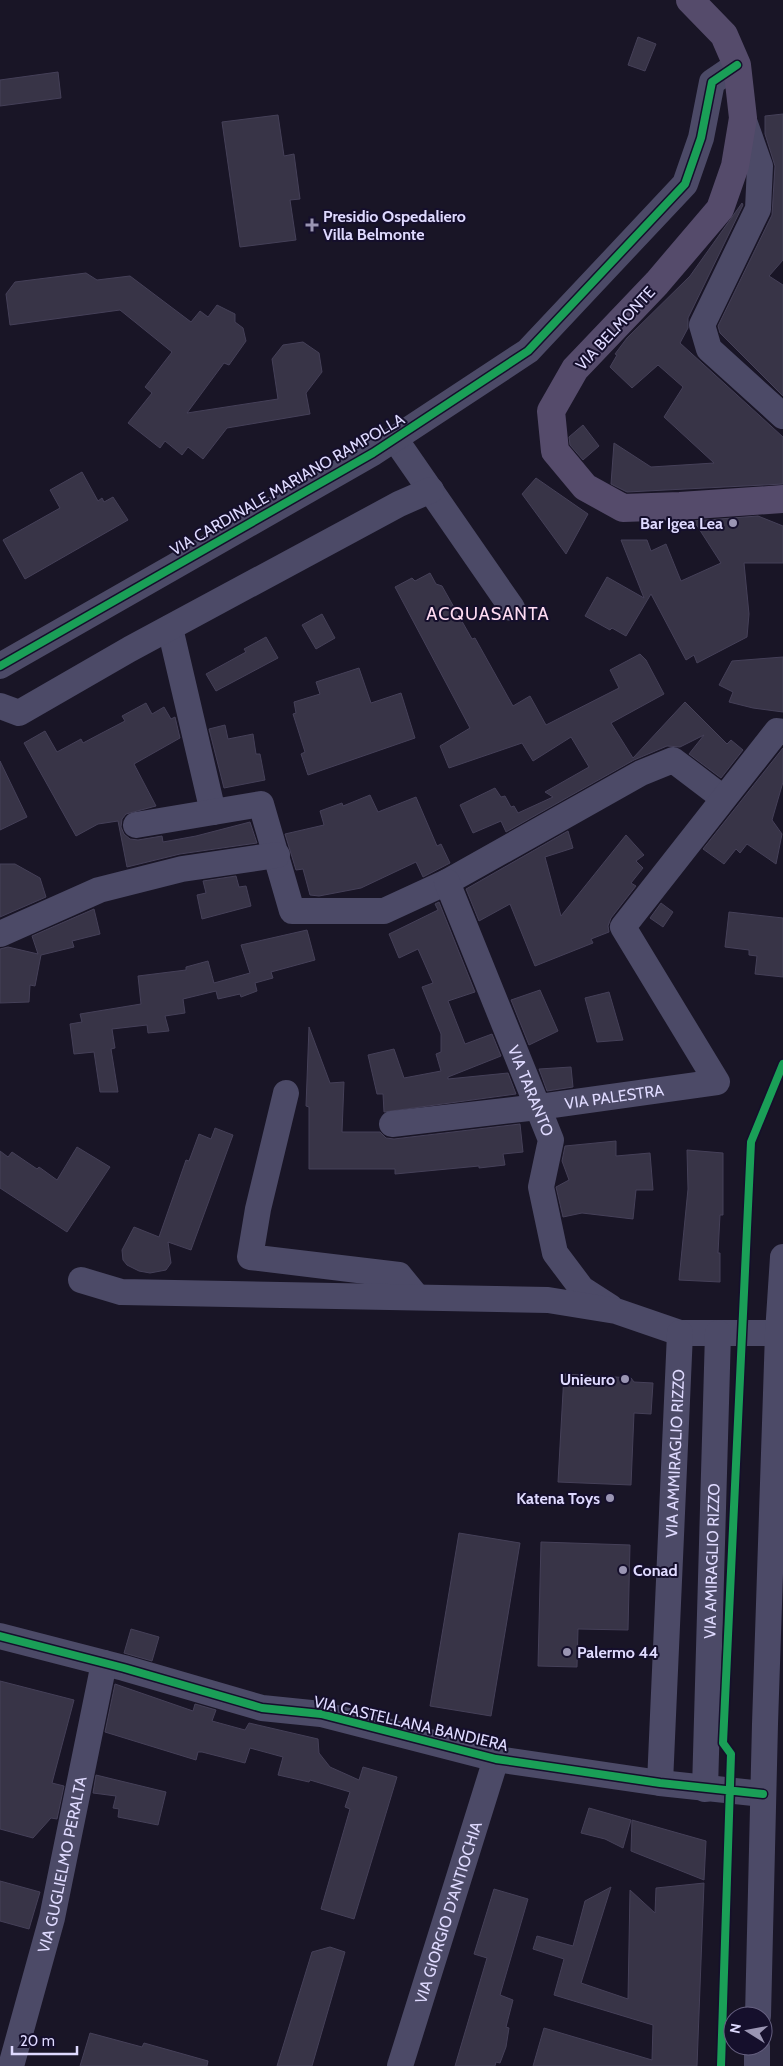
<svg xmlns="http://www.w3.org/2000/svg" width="783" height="2066" font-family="Cabin,sans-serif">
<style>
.building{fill:#383447;stroke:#454058}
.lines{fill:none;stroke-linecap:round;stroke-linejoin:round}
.minor{stroke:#4c4a67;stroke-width:26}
.major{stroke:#554b6b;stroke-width:28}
.cycleway-casing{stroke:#150f2c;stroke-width:11}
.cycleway{stroke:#1a9f57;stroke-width:8}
.poi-dot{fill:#9a95b3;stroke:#150f2c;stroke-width:2}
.labels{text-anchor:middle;stroke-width:4;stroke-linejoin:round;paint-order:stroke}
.poi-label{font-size:16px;font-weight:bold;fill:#dfdaff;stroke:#150f2c;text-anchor:start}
.street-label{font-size:16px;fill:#dfdaff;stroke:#150f2c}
.neighbourhood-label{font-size:18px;letter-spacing:1px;fill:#ffdcf2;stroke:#150f2c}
</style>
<rect width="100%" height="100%" fill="#191526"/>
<path class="building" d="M638 37 656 44 645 71 628 65Z
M58 72 61 98 0 106V80Z
M783 114V260L769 276 783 285V396L720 333 718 326 772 215 775 166 765 134V116Z
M278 115 284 156 294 154 300 199 290 200 296 240 240 247 222 122Z
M742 203 743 205 688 318V328L680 343 783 437V484L627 492 611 484 614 443 651 467 714 463 664 417 683 387 658 365 632 388 610 367 617 355 615 354 627 338 690 276Z
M86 273 97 280 130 276 191 322 200 311 208 317 217 305 235 314V322L243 328 246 341 229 365 224 363 187 413 278 399 272 359 283 345 303 342 319 353 322 372 306 393 310 414 227 428 203 459 188 447 182 455 165 441 160 448 128 423 152 393 145 387 172 352 120 310 10 325 6 294 15 282Z
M583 425 599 446 583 460 570 445 569 437Z
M82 472 98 501 102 498 104 502 113 497 128 520 25 579 3 540 60 508 50 490Z
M536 478 588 514 566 554 522 494Z
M758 516 783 526V563H744L749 614 747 637 697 663 694 655 686 660 651 594 626 636 612 628 610 630 585 616 607 577 644 598 621 540H647L651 551 666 544 681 581 721 563 694 521Z
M430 573 436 584 442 586 472 639 475 638 513 706 530 696 546 725 619 688 610 670 640 654 646 660 664 694 611 723 633 758 685 702 727 744 731 740 743 750 721 778 689 754 704 735 680 747 667 746 634 760 506 832 501 821 473 833 460 805 495 788 501 797 505 796 511 807 514 806 518 813 553 797 545 792 589 767 571 737 533 761 522 743 449 768 440 746 470 728 395 587 412 578 415 581Z
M322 614 335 638 316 649 302 625Z
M266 637 278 658 216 691 206 674 246 652 244 649Z
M783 657V712L753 708 729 702 733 692 719 685 732 661Z
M359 668 371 703 401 693 415 738 308 775 301 754 305 752 293 714 296 713 294 702 320 694 316 682Z
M146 703 152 714 164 707 171 719 175 717 180 738 134 764 156 806 126 814 122 819 121 827 124 834 130 839 138 840 162 836 163 842 196 836 250 822 257 843 180 854 127 867 118 821 98 824 76 836 24 743 45 731 57 752 81 739 83 743 100 734 125 721 122 716Z
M225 725 228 739 253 734 256 754H260L265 780 224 788 209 729Z
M783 748V782L772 820 782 834 776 864 747 844 740 853 736 849 724 864 703 849Z
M0 761 27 817 0 830Z
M370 795 378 812 416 797 437 846 441 844 450 863 423 877 416 862 361 888 319 896 310 895 303 869 296 870 285 834 324 825 320 811 342 803 343 806Z
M568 831 573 848 545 857 561 916 626 835 644 855 636 861 643 868 631 883 636 886 611 918 608 926 609 932 591 939 593 943 535 966 510 904 479 921 466 889Z
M0 864H15L40 878 46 897 0 917Z
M236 876 239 887 246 886 251 906 202 919 197 895 206 893 203 881Z
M439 902 475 992 448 1001 465 1044 492 1034 501 1056 448 1077V1079L508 1073 516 1094 384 1112 383 1094H377L368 1055 394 1049 404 1078 441 1071 436 1054 441 1052V1034L422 987 433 983 418 949 399 958 389 934 438 910 435 904Z
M661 903 673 912 663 927 650 918Z
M94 909 100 934 72 941 74 947 41 955 35 986 30 985 29 1002 0 1003V949L8 947 38 954 32 936Z
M729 912 783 918V977L755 974 757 956 749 955V950L725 947Z
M307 930 315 960 271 972 273 978 255 983 257 991 241 997 240 994 218 999 216 991 183 999 185 1013 165 1016 169 1031 148 1033 147 1025 112 1029 115 1048 111 1049 118 1092H100L94 1052 74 1054 70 1024 82 1022 80 1014 141 1004 138 976 186 970V967L208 961 214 983 250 973 241 945Z
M540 990 558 1031 529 1045 511 1000Z
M609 992 623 1040 597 1042 585 998Z
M309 1027 330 1083 344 1082 342 1132H380L386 1138 394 1139 520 1124 523 1152 503 1154 505 1165 479 1168V1166L395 1174V1169H309V1107L306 1106Z
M571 1067 573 1087 547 1091 539 1069Z
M215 1128 233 1135 191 1250 168 1242 171 1263 166 1270 150 1273 139 1271 127 1265 123 1260 122 1250 134 1227 159 1237 186 1160 189 1161 199 1134 211 1139Z
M616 1141V1156L650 1153 653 1190H636L633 1219 582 1213 563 1217 556 1187 569 1180 562 1161 565 1146Z
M77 1147 110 1167 67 1232 0 1188V1151L8 1157 12 1152 37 1169 39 1167 57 1180Z
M687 1150 723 1153V1215H720L718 1253H720V1282L679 1280 688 1189Z
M564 1374 631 1378 634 1382 653 1383 651 1414 634 1413 631 1485 558 1482Z
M459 1533 520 1543 491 1716 430 1706Z
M541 1542 630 1545 628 1630 578 1629 577 1667 538 1666Z
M131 1629 159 1637 152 1661 124 1653Z
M0 1681 74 1700 52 1783 64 1786 57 1819 51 1818 33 1838 0 1829Z
M115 1684 193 1711 195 1704 216 1710 212 1721 245 1730 249 1723 318 1739 319 1753 330 1767 359 1780 363 1767 397 1777 354 1919 321 1909 350 1809 345 1807 350 1792 310 1780 309 1782 278 1775 283 1757 250 1748 245 1763 202 1752H198L196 1760 105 1732Z
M96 1775 166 1792 158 1825 118 1817 119 1809 113 1808 116 1796 93 1793Z
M589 1808 631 1820 623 1848 605 1839 581 1833Z
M632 1820 706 1841 704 1880 631 1851Z
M0 1881 40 1892 29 1929 0 1921Z
M704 1883 697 2066H533L544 2028 652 2060 653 2025 554 1995 564 1959 533 1949 537 1936 573 1946 585 1901 611 1887 581 1983 628 1999 630 1890 655 1913 656 1888Z
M494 1889 528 1899 500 1995 513 2000 506 2027 509 2028 506 2047 500 2063 496 2062 495 2066H455L487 1958 474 1954Z
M330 1947 345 1952 312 2066H277L312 1952Z
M90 2033 142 2047 144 2043 208 2061 207 2066H80Z"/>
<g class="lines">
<g class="minor">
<path d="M743 118 760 166 758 209 702 325 709 349 783 416"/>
<path d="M395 439 512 608"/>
<path d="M170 628 213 812"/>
<path d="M0 666 373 453 528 351 685 184 701 138 712 82 737 65"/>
<path d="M0 706 19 713 130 649 399 504 431 490"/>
<path d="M136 825 261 804 292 911H384L447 882 641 773 673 760 723 798"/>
<path id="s1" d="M447 882 551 1140 541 1187 555 1253 582 1289 610 1307"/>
<path d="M0 934 99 890 182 869 277 855"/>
<path d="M286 1093 258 1209 250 1257 399 1275 417 1297"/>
<path id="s2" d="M392 1124 538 1107 717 1082 623 927 777 731 783 732"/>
<path d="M81 1280 121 1292 548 1300 616 1311 680 1333H778"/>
<path d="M0 1636 124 1668 262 1708 321 1714 496 1759 660 1783 763 1794"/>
<path id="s3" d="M660 1783 680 1333"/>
<path id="s4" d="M705 1789 718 1333"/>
<path d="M758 2016 765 1724 778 1333 783 1257"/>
<path id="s5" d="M11 2066 52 1918 104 1663"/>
<path id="s6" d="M400 2066 496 1759"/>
<path d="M757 2066V2046"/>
</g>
<path class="major" d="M690 0 724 35 737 65 743 118 735 166 720 209 657 283 575 369 551 411 555 451 585 487 623 508 680 506 783 499"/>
<g class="cycleway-casing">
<path id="cycleway" d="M0 666 373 453 528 351 685 184 701 138 712 82 737 65
M0 1636 124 1668 262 1708 321 1714 496 1759 660 1783 763 1794
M721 2066 731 1754 723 1743 751 1142 783 1064"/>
</g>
<use href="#cycleway" class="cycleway"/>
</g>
<g class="poi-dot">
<path d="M309.5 217.5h5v5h5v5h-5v5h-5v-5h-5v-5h5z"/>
<circle cx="733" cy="523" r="5"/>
<circle cx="625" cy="1379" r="5"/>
<circle cx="610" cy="1498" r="5"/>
<circle cx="623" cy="1570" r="5"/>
<circle cx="567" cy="1652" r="5"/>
</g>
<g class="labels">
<g class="poi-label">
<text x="323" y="222">Presidio Ospedaliero<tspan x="323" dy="18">Villa Belmonte</tspan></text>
<text x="723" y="529" text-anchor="end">Bar Igea Lea</text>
<text x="615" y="1385" text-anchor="end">Unieuro</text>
<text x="600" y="1504" text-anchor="end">Katena Toys</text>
<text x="633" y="1576">Conad</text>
<text x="577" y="1658">Palermo 44</text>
</g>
<g class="street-label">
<text transform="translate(615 328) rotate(-47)" y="6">VIA BELMONTE</text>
<text transform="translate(287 484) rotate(-30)" y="6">VIA CARDINALE MARIANO RAMPOLLA</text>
<text dy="6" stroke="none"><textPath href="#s1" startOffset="225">VIA TARANTO</textPath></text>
<text dy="6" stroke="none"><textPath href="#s2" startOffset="224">VIA PALESTRA</textPath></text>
<text dy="6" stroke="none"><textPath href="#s3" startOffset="330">VIA AMMIRAGLIO RIZZO</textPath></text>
<text dy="6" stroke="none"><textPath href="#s4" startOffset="228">VIA AMIRAGLIO RIZZO</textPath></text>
<text transform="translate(411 1723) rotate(13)" y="6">VIA CASTELLANA BANDIERA</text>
<text dy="6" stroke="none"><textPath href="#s5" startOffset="208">VIA GUGLIELMO PERALTA</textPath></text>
<text dy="6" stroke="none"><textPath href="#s6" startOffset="161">VIA GIORGIO D'ANTIOCHIA</textPath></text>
</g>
<g class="neighbourhood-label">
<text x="488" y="620">ACQUASANTA</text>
</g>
</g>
<g transform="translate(748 2031) rotate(281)"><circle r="24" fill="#150f2c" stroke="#666080"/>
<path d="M0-4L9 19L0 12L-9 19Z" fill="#9a95b3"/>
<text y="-8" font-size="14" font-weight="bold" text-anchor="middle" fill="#dfdaff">N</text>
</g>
<path d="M12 2046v8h65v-8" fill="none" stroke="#dfdaff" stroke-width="2.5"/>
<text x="20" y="2046" font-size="15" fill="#dfdaff" stroke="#150f2c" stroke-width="4" paint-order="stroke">20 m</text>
</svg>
